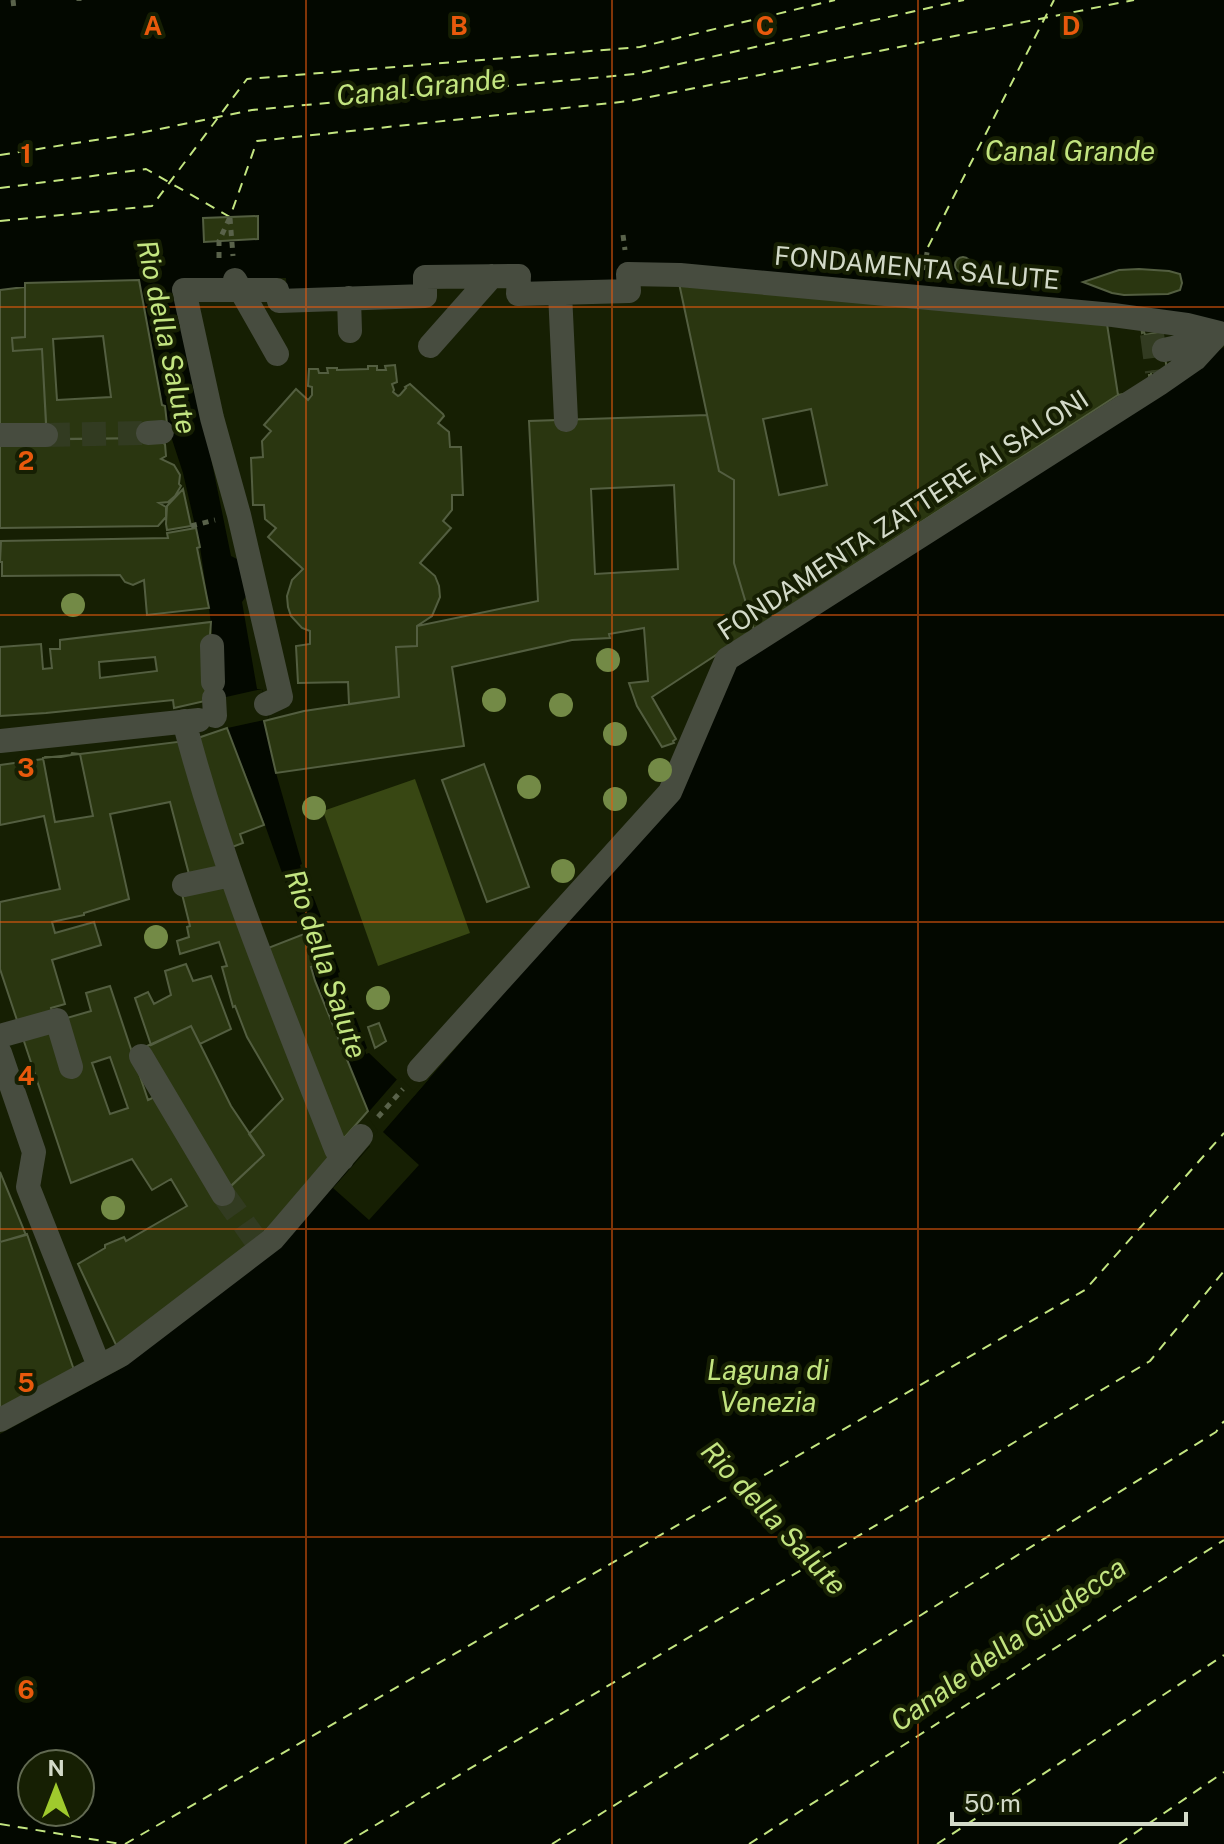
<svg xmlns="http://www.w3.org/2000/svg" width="1224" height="1844" font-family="'Public Sans',sans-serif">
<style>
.green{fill:#384713}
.water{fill:#030800;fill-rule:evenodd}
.pier{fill:#161f03}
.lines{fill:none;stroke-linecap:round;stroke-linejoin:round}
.ferry{stroke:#c3e580;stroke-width:2;stroke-dasharray:10 8;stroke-linecap:butt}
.building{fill:#2a3610;stroke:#535e40;stroke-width:2;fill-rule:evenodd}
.minor-tunnel{stroke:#323b21;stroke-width:24;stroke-dasharray:24 12;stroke-linecap:butt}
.path{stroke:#59624a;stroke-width:5;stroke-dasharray:6 6;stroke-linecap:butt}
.minor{stroke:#474c3f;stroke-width:24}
.tree{fill:#738a46}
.grid{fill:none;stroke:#e8590c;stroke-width:2;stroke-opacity:0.55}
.labels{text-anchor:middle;stroke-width:8;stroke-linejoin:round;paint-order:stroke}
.street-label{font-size:26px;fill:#d3dac9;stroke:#161f03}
.water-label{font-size:28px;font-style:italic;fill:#c3e580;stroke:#161f03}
.grid-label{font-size:26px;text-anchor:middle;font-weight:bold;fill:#e8590c;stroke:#161f03;stroke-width:8;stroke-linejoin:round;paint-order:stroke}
</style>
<rect width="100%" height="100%" fill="#161f03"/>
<path class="green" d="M415 779 470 933 378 966 323 811Z"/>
<path class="water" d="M0 0H1224V324L621 282 417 286 287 292 286 278H234L175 282 231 556 239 560 247 595 242 602 257 689H262L269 719 264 722 276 773 302 864 300 865 301 869H303L311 890 309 891 310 896H313L321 917 318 918 320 923 322 922 330 945 328 946 329 950H332L340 972 338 973 339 978H342L349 1000 347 1001 349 1005H351L367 1048 365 1050 366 1054 369 1053 414 1096 676 795 736 667 1224 347V1844H0V1434L124 1367 280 1246 383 1131 368 1111 316 981 311 967 315 965 256 800 227 728 220 696 209 608 200 547 183 473 167 424 165 407 162 405 139 280 26 283 25 287 0 290ZM32 1764H80V1812H32Z"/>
<path class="pier" d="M262 689 269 719 223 729 217 699Z
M399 1077 414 1091 426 1077 429 1079 383 1132 419 1165 369 1220 333 1188 370 1146 368 1143 378 1131 366 1115Z"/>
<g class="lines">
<path class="ferry" d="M0 155 140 133 252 110 635 74 964 0
M0 188 146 169 230 217 257 141 630 101 1134 0
M0 221 152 206 247 79 640 47 835 0
M928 247 1054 0
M0 1824 121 1844
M125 1844 1085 1290 1224 1133
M344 1844 1150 1361 1224 1271
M552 1844 1216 1432 1224 1421
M749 1844 1224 1540
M937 1844 1224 1655
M1119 1844 1224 1772"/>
</g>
<path class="building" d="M258 216V239L204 242 203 218Z
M955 265a8 8 0 1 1 16 0a8 8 0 1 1-16 0Z
M1139 269 1169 271 1180 274 1182 283 1180 290 1168 294 1124 295 1112 293 1083 282 1119 270Z
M139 280 162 405 165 406 167 424 150 438 47 439 42 349 13 351 12 338 25 337V283ZM103 336 111 397 57 400 53 339Z
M679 283 1140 319 1142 333 1144 332 1145 335 1161 332 1167 370 1151 372V375H1149L1150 389 1118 395 754 630 734 563V480L719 471ZM811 409 827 485 779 495 763 419Z
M25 287V337L12 338 13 351 42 349 46 425H0V290Z
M1140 319 1142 333 1144 332 1145 335 1161 332 1167 370 1151 372V375H1149L1150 389 1118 395 1107 324Z
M395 365 397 382 392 384 394 390 393 392 398 396 400 395 406 388 405 387 410 384 443 414 444 416 438 423 449 432 450 447H461L463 495H452V510L443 521 451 528 420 563 435 576 439 586 440 597 432 616 417 626V646L396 647 399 697 349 704 348 682 298 683 296 646 310 644V631L302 628 291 616 288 607 287 596 292 580 303 569 268 537 276 528 265 519 264 505H253L251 458 263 457 262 441 271 431 264 425 296 389 308 400 312 395V387L308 386 309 369H318L319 373H328L327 368H337V370L368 369V366H377V370H386L385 366Z
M707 415 719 471 734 480V563L754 630 652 697 676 739 673 741 674 743 662 747 637 706 629 683 648 681 644 628 609 634 610 638 572 640 452 667 464 746 276 773 264 721 304 711 399 697 396 647 417 646V626L538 601 529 421ZM674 485 678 569 595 574 591 489Z
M154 438 165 444 166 456 161 459 174 465 180 475 179 484 181 486 175 496 168 502 159 503 166 507V517L158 526 0 528V440Z
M183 489 191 526 167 530 166 524 167 506Z
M196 528 200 547 197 548 209 608 147 615 144 580 133 585 125 582 120 575 2 576V562H0L1 541 168 538 167 533Z
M211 622 205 701 174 708 173 700 46 713 0 716V647L41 644 43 669 52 668 50 649H60V640ZM155 657 157 671 100 678 99 662Z
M227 728 264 825 240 834 243 843 227 849 192 740Z
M185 741 221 871 190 878 170 802 110 814 129 899 84 913V915L52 922 55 933 94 922 101 945 52 960 65 1004 51 1008 69 1071 60 1020 91 1011 86 993 110 986 148 1100 161 1094 220 1196 264 1155 249 1134 283 1099 247 1037 235 1006 233 1007 222 967 227 966 219 942 180 954 177 941 189 937 187 927 190 926 182 894 229 883 336 1153 280 1218 242 1251 117 1347 78 1264 105 1248V1245L124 1237 126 1241 187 1206 171 1179 152 1190 132 1159 71 1183 0 969V902L60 889 44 816 0 825V765L43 759 45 757H61L71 755 72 753 80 754ZM110 1057 128 1108 110 1114 92 1063Z
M80 754 93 816 55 822 43 758Z
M484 764 529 887 487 902 442 780Z
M304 934 315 966 311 967 315 981 368 1111 338 1145 268 948Z
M186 964 193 981 211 976 231 1029 200 1044 191 1026 151 1045 135 998 148 992 154 1004 171 995 165 971Z
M379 1023 386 1041 375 1048 368 1027Z
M191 1026 231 1106 264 1155 226 1191 147 1046Z
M0 1172 26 1235 0 1242Z
M27 1234 74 1370 0 1410V1242Z"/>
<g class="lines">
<path class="minor-tunnel" d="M1152 334 1157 372
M46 435 148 433
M223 1194 255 1239"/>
<path class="path" d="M13 0 14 9
M79 0V1
M230 218 233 256
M623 235 625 250
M219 258V241L230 217
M924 270 928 247
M191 526 215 520
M378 1117 403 1089"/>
<path class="minor" d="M235 280 277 354
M560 293 566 420
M349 298 350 331
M430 346 492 276
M1164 350 1191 344
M148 433 162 432
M0 435H46
M212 646 213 682
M214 698 215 716
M266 704 281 697 239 515 212 418 184 290H277L279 301 425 296V277L519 276 518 294 629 291 628 274 680 275 1113 315 1187 325 1219 333 1195 359 1159 384 727 659 670 792 419 1070
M184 721C222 868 281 1008 336 1149L342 1159
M0 741 199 720
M184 885 231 875
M0 1036 57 1020 71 1067
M0 1053 34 1152 28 1187 99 1366
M141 1056 223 1194
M0 1420 121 1355 273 1239 361 1136"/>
</g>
<g class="tree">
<circle cx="73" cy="605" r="12"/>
<circle cx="608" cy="660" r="12"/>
<circle cx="494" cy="700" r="12"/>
<circle cx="561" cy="705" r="12"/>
<circle cx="615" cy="734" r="12"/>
<circle cx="660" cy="770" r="12"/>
<circle cx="529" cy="787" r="12"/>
<circle cx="615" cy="799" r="12"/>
<circle cx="314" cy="808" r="12"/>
<circle cx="563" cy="871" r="12"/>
<circle cx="156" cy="937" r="12"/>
<circle cx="378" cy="998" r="12"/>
<circle cx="113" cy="1208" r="12"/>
</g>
<path class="grid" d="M306 0V1844M612 0V1844M918 0V1844M0 307H1224M0 615H1224M0 922H1224M0 1229H1224M0 1537H1224"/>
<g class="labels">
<g class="street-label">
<text transform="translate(917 268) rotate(5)" y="9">FONDAMENTA SALUTE</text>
<text transform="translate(903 515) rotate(-33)" y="9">FONDAMENTA ZATTERE AI SALONI</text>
</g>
<g class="water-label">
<text transform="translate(421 87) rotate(-6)" y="10">Canal Grande</text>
<text x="1070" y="161">Canal Grande</text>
<text transform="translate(167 337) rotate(78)" y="10">Rio della Salute</text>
<text transform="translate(326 964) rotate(71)" y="10">Rio della Salute</text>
<text x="768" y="1380">Laguna di<tspan x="768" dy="32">Venezia</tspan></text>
<text transform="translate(774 1518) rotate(47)" y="10">Rio della Salute</text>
<text transform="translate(1008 1644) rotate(-35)" y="10">Canale della Giudecca</text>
</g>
</g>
<g class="grid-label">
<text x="153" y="35">A</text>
<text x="459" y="35">B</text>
<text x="765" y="35">C</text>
<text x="1071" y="35">D</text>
<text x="26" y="163">1</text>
<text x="26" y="470">2</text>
<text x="26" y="777">3</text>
<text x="26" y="1085">4</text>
<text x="26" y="1392">5</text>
<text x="26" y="1699">6</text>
</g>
<g transform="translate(56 1788)"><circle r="38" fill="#161f03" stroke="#626a52" stroke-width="2"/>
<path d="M0-6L14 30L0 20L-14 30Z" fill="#9fca2d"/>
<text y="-12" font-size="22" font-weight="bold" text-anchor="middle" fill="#d3dac9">N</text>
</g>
<path d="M952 1812v12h234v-12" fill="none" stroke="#d3dac9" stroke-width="4"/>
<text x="964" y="1812" font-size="24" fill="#d3dac9" stroke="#161f03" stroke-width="6" paint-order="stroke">50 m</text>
</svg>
